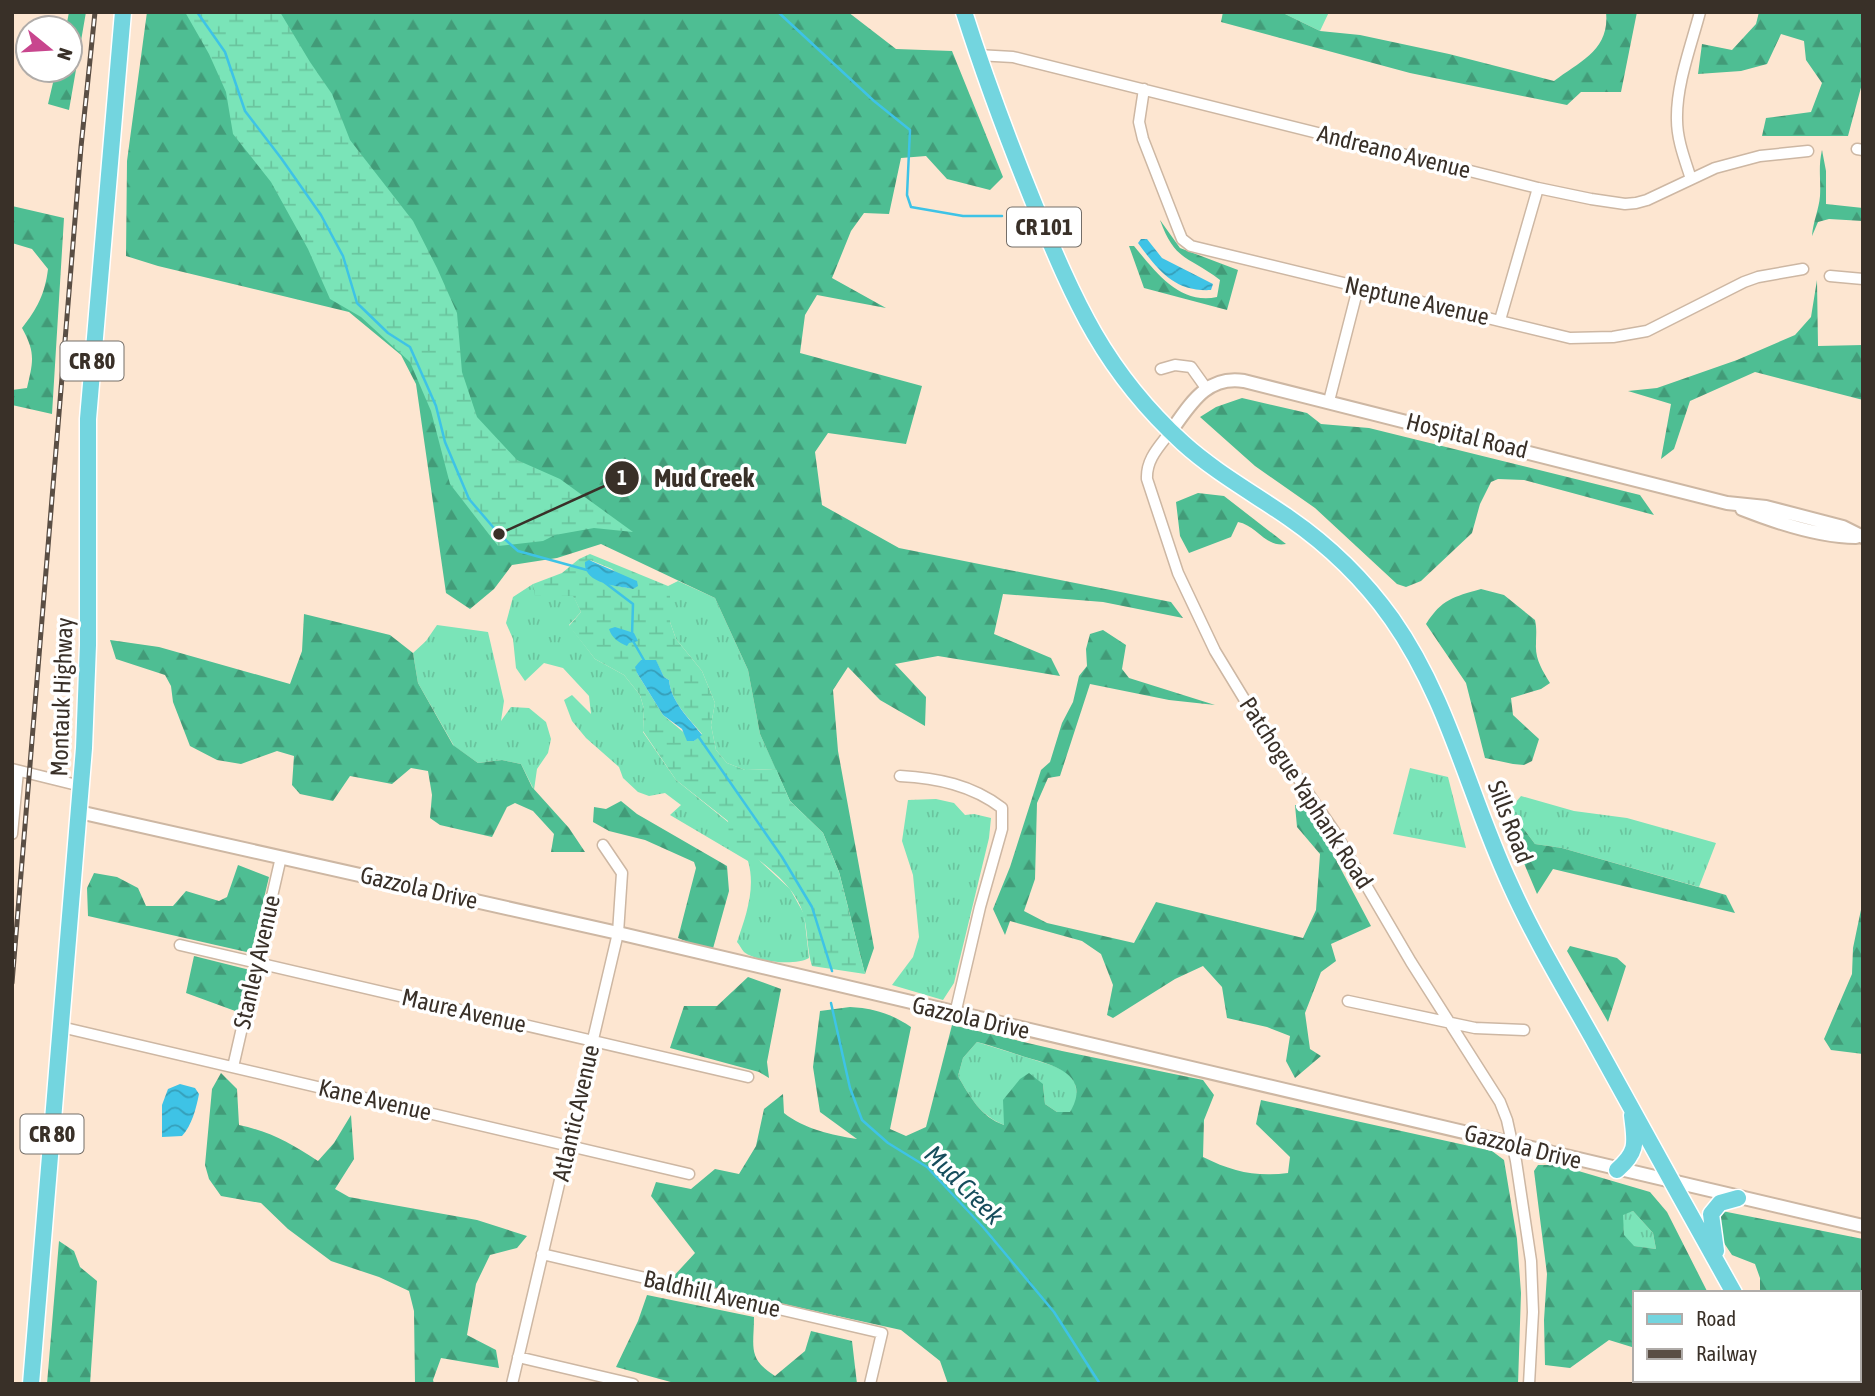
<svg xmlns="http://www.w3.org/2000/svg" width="1875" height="1396" font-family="'Asap Condensed',sans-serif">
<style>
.grass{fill:url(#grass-tufts)}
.forest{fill:url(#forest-firs);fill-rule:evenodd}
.wetland{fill:url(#wetland-marsh);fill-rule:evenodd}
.water{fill:url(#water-waves)}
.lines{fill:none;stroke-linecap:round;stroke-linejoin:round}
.stream{stroke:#3ec3e6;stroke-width:2.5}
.minor-casing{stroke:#cdb7a3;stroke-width:13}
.tertiary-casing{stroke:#cdb7a3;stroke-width:16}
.primary-casing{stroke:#fff;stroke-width:19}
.minor{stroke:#fff;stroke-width:10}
.tertiary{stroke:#fff;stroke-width:12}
.primary{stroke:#73d5df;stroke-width:16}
.rail-casing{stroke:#5a4e44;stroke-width:5}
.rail{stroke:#fff;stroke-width:2.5;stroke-dasharray:8;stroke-linecap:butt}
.labels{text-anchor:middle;stroke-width:7;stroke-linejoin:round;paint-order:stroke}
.shield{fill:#fff;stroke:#746e68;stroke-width:2}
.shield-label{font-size:23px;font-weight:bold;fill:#393028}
.street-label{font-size:24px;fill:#393028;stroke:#fff}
.water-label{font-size:26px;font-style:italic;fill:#164d5c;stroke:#fff}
.leader{fill:none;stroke:#393028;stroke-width:2.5}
.callout-dot{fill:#393028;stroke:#fff;stroke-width:2.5}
.mark-label{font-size:21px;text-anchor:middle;font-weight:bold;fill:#fff}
.callout-label{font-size:26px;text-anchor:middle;font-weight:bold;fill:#393028;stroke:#fff;stroke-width:7;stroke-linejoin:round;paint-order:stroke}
</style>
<defs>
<pattern id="grass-tufts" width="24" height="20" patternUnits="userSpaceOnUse" patternTransform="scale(1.75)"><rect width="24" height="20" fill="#7ae4b8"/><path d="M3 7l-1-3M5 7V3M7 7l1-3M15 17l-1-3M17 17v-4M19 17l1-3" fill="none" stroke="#6ac49e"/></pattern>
<pattern id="forest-firs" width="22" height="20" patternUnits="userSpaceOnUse" patternTransform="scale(1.75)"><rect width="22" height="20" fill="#4ebe93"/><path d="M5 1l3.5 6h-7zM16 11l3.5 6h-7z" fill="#429b78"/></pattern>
<pattern id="wetland-marsh" width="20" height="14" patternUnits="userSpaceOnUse" patternTransform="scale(1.75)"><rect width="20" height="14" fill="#7ae4b8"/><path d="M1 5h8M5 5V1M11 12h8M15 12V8" fill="none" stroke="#6ac49e"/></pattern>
<pattern id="water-waves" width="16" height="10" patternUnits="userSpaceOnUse" patternTransform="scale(1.75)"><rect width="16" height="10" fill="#3ec3e6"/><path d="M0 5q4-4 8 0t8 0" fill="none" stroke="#359fba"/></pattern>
</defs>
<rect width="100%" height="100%" fill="#fde6d1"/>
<path class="grass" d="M1281 12H1329L1320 31Z
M678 581 715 598 748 670 760 734 776 769 745 770 727 763 716 750 711 725 715 703 702 671 676 639 670 622 668 586Z
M533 584 536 596 573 595 581 612 569 625 595 659 624 675 640 695 644 709 643 732 676 780 728 822 761 862 790 889 804 914 809 958C795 966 757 962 744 952 741 949 740 945 737 942 746 916 756 888 748 861L670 815 681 805 665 793 649 796 638 792 623 778 619 767 586 738 572 721 564 700 572 695 591 714 589 696 563 668 544 663 525 681 516 668 513 639 506 623 513 597Z
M437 625 488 632 504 701 501 721 511 707 529 708 546 722 551 739 548 753 537 769 534 790 521 764 502 760 478 763 454 746 418 683 413 653 426 641Z
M1410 768 1448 777 1466 848 1393 834Z
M1521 796 1574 811 1627 818 1716 843 1699 887 1562 848 1535 844 1520 824 1509 828 1510 809Z
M936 799 954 803 965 815 974 814 991 818 989 838 954 983 943 1000 892 985 913 957 919 937 913 875 902 841 908 800Z
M977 1042 1054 1066 1068 1073 1075 1083 1078 1099 1070 1113 1057 1112 1045 1104 1043 1084 1004 1125C980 1115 971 1099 958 1076L963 1058Z
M1633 1211 1653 1233 1656 1249 1633 1246 1624 1236 1622 1214Z"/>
<path class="forest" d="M69 12H86L69 110 48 104 56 70H70V28H66Z
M147 12H848L896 49 952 51 1003 177 990 190 947 179 926 156 901 158 889 214 864 213 851 231 832 278 886 308 817 295 805 315 800 353 922 386 906 444 828 433 815 452 822 505 899 548 1171 602 1183 618 1103 602 1003 594 994 634 1051 658 1060 676 938 656 895 664 926 697 925 726 880 700 848 667 833 690 838 751 874 948 865 974 839 872 823 833 790 801 760 734 748 670 715 598 601 544 557 558 512 565 494 589 470 609 446 593 416 384 401 355 349 312 158 266 126 256 127 161Z
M1223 12H1281L1320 31 1360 35 1449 54 1554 81C1580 61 1610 50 1606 12H1637L1621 92H1581L1567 105 1410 73 1221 22Z
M1759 12H1863V80L1848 136H1762L1766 118 1811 112 1822 83 1806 60 1804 41 1781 34 1767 64 1741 71 1698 74 1702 44 1732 50 1756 24Z
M1822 150 1826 171V204L1863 208V221L1829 219 1818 222 1812 236C1813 222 1819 209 1820 196 1821 179 1818 168 1822 150Z
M12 206 64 218 52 414 12 405V390L27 388C33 362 36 353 22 328 37 309 45 294 48 269L32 249 12 243Z
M1160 220 1180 248 1238 270 1227 310 1144 288 1129 246H1134C1155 271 1179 305 1217 297L1220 280C1189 256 1175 262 1160 220Z
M1817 280 1818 346 1863 345V400L1755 372 1690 401 1674 449 1661 459 1671 404 1628 391 1657 388 1737 360 1795 335 1811 317Z
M1242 398 1307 413 1321 424 1369 428 1640 495 1654 515 1524 480 1498 479 1491 482 1480 504 1472 533 1421 581 1406 587 1397 584 1315 508 1255 466 1200 417 1216 407Z
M1198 493 1224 496 1286 544C1266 548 1256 525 1238 522L1231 537 1189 553 1180 536 1176 502Z
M1481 589 1504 595 1535 620C1537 629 1536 635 1536 644 1535 659 1542 670 1550 683L1541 689 1511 698 1513 715 1539 739 1532 761 1524 765 1513 764 1485 758 1466 683 1426 624C1442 599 1453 597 1481 589Z
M304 614 390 635 413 653 418 683 453 745 478 763 502 760 521 764 532 787 569 828 585 852H551L554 834 533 811 515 803 507 807 492 837 440 825 430 818 432 795 428 771 411 768 392 784 350 776 333 801 300 794 292 785 294 756 277 751 241 764 217 760 190 746 173 702 171 686 165 675 116 659 110 640 159 647 290 684 302 651Z
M1103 630 1126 645 1122 669 1129 678 1215 705 1169 700 1090 684 1060 776 1048 778 1037 803 1035 879 1024 911 1047 923 1134 943 1156 902 1303 938 1316 910 1320 854 1297 827 1295 805 1308 807 1371 926 1331 944 1336 961 1321 972 1305 1013 1310 1049 1321 1056 1295 1078 1286 1061 1290 1036 1267 1027 1227 1018 1222 987 1203 966 1175 979 1113 1018 1107 1015 1113 985 1101 954 1082 941 1010 921 1005 935 993 909 1010 867 1041 770 1050 762 1062 723 1073 702 1079 676 1087 666 1086 649 1090 634Z
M621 801 637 814 727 866 729 891 712 952 678 938 696 868 694 862 645 840 609 831 593 822 594 807 606 809Z
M1520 824 1535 844 1562 848 1726 895 1735 913 1553 869 1537 894 1509 828Z
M238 865 269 877 251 953 88 916 87 888 94 873 117 877 138 888 146 906H173L186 891 219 901 227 897Z
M1863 900V1054L1831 1050 1824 1039 1852 974 1853 948Z
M1570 946 1617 958 1626 966 1608 1022 1567 951Z
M194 956 250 970 238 1012 186 993Z
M748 977 781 989 767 1062 769 1078 759 1072 670 1048 684 1006H717Z
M850 1007C873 1008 892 1014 911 1027L890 1129 906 1136 926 1127 952 1025 1062 1051 1203 1080 1214 1095 1204 1120 1203 1157C1233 1172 1256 1177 1288 1173L1290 1157 1256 1124 1261 1100 1492 1151 1504 1160 1517 1239 1521 1293 1518 1384H948L940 1361 901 1330 671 1279 695 1253 651 1196 656 1182 691 1189 715 1169 739 1174 756 1146 764 1109 783 1094 784 1113C804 1129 832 1135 857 1139L820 1112 813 1067 820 1011ZM977 1042C993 1046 1009 1052 1025 1057 1054 1065 1092 1075 1070 1112H1057L1045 1104 1043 1084 1029 1073 1020 1079 1003 1100 1004 1125C981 1117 970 1097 958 1076L963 1058Z
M221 1073 237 1089 239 1125C271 1132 290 1143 318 1161L334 1143 351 1115 354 1159 335 1189 349 1197 477 1220 527 1236 517 1248 490 1255 476 1284 467 1335 496 1350 499 1368 441 1358 433 1380 434 1384H415L414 1311 409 1291 379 1277 331 1261 288 1229 261 1203 221 1196 209 1179 205 1165 212 1089Z
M1538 1165H1558L1650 1192 1667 1212 1708 1293H1635V1348L1609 1340 1570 1368 1545 1365 1544 1320 1547 1274 1534 1171ZM1633 1211 1653 1233 1656 1249 1634 1246 1624 1235 1623 1215Z
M1722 1211 1863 1239 1862 1384H1814L1812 1380H1859V1293H1760V1278L1755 1264 1732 1255 1716 1231Z
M59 1241 74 1251 80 1267 97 1281 90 1384H47Z
M647 1295 754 1317C754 1347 747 1358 775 1376L805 1351 811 1331 852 1341 857 1384H678L616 1367 638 1321Z
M1688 1380H1753L1755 1384H1688Z"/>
<path class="wetland" d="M185 12H280L310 62 332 94 350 140 413 221 437 268 457 313 462 372 477 417 517 460 560 479 633 532 594 528 555 535 543 541 498 546 450 484 431 411 410 362 361 317 330 299 308 249 271 182 233 134 226 92 209 54Z
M590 554 668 586 670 593V622L676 639 702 671 715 703 711 725 716 750 727 763 745 770 776 769 790 801 823 833 839 872 865 974 812 966C807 950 808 933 804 917 796 882 755 858 729 838L728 821 676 780 643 731 644 709 640 695 624 675 595 659 569 626 581 612 573 596H535L533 584 562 573 579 559ZM590 560 612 569 633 589 612 585ZM641 660 656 661 664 677 669 680C671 702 689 718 702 734L694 741 663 715 637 673Z"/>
<path class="water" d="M1141 239H1147L1162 258 1213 284 1211 290C1174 292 1158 270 1138 243Z
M589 560 637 581 638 586 633 589C617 586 583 584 585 562Z
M615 627 634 633 638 641 629 643 627 646C618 642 612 638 609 629Z
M641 660H656L664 677 669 680C671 702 689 718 702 735L694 741H687L682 729 663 715 637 673 635 667Z
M180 1084 195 1088 199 1094C196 1109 192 1125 182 1136L162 1137V1105L168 1089Z"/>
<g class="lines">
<path class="stream" d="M197 12 225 52 245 111 281 158 321 215 343 256 357 303 388 333 410 347 436 406 445 442 469 499 499 534 518 551 587 570
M778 12 874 101 910 130 907 195 911 207 963 216H1002
M604 582 633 604 632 635
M633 641 645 662
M698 736 782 857 812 907 832 971
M831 1003 850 1088 862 1120 888 1143 927 1167 983 1227 1054 1312 1100 1384"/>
<g class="minor-casing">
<path id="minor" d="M977 55 1013 57 1538 188 1591 199 1625 204 1636 203 1647 200 1715 168 1760 156 1808 151
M1144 89 1139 122 1143 139 1178 229 1182 239 1191 246 1570 338 1613 337 1647 331 1744 282 1758 277 1803 269
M1857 149 1863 150
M1691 179C1685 160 1677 140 1677 120 1676 85 1691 46 1700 12
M1830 276 1863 279
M1500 320 1538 188
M1161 369 1175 365 1191 367 1206 388
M1329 401 1358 288
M1171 431C1159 447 1146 459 1147 479L1178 573 1215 651 1246 702 1336 834 1411 962 1500 1102 1507 1120 1516 1161 1531 1261 1533 1312 1529 1384
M12 769 81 786
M900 776C937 778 972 785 1002 808V829L980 907 955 1014
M12 834 18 771
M180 945 748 1077
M1348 1001 1475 1028 1524 1030
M61 1027 689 1174
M233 1067 281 857
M542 1254 882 1333 870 1384
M518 1357 633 1384
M512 1384 618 933 622 873 603 845"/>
</g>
<g class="tertiary-casing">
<path id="tertiary" d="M1171 431C1190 405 1206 375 1244 381L1727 503 1766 507 1843 527 1863 537
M1742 509C1775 522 1821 537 1856 537
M79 812 618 933 1863 1226"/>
</g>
<g class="primary-casing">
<path id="primary" d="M964 12C985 78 1009 142 1035 206 1075 302 1104 371 1183 443 1215 472 1253 493 1289 518 1328 545 1365 581 1392 619 1449 700 1469 796 1510 884 1535 940 1567 992 1597 1046 1642 1128 1688 1211 1734 1293
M1617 1170C1639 1151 1635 1142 1632 1115
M1716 1251 1711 1214 1720 1203 1738 1198
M1789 1380 1791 1384
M31 1384 84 748 88 645V419L123 12"/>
</g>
<use href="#minor" class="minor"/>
<use href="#tertiary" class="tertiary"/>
<use href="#primary" class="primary"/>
<g class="rail-casing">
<path id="rail" d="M12 983 81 147 95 12"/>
</g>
<use href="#rail" class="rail"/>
</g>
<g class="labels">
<g class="shield">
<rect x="1007" y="207.5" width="74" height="39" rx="5"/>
<rect x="60.5" y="341.5" width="63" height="39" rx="5"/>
<rect x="20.5" y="1114.5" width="63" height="39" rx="5"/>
</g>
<g class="shield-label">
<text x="1044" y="235">CR 101</text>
<text x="92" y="369">CR 80</text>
<text x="52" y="1142">CR 80</text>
</g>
<g class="street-label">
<text transform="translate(1394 152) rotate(14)" y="8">Andreano Avenue</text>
<text transform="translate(1417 301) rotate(13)" y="8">Neptune Avenue</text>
<text transform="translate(1467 436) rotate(14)" y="8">Hospital Road</text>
<text transform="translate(62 697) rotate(-88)" y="8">Montauk Highway</text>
<text transform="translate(1306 793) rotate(57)" y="8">Patchogue Yaphank Road</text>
<text transform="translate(1510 822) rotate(69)" y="8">Sills Road</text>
<text transform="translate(419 888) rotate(13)" y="8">Gazzola Drive</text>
<text transform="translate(257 962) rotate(-77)" y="8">Stanley Avenue</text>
<text transform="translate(464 1011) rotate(13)" y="8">Maure Avenue</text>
<text transform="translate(971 1018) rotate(13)" y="8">Gazzola Drive</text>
<text transform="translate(375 1100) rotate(13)" y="8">Kane Avenue</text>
<text transform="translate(576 1113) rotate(-77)" y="8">Atlantic Avenue</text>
<text transform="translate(1523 1147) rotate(14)" y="8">Gazzola Drive</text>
<text transform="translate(712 1294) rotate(13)" y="8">Baldhill Avenue</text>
</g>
<g class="water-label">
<text transform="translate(964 1185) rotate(45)" y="9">Mud Creek</text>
</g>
</g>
<path class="leader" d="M499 534L622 478"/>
<g class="callout-dot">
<circle cx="499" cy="534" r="7"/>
<circle cx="622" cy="478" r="18"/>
</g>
<g class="mark-label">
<text x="622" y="485">1</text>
</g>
<g class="callout-label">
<text x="704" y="487">Mud Creek</text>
</g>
<rect width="1875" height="1396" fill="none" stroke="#393028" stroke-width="28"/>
<rect x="1633" y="1291" width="228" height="91" fill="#ffffff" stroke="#b0aca9" stroke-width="2"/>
<rect x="1647" y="1314" width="35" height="10" fill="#73d5df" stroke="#b0aca9" stroke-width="2"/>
<text x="1696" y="1326" font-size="21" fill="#393028">Road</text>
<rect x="1647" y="1349" width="35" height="10" fill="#5a4e44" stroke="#b0aca9" stroke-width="2"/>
<text x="1696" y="1361" font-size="21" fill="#393028">Railway</text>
<g transform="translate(49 49) rotate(108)"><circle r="33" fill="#ffffff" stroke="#b0aca9" stroke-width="2"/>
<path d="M0-5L12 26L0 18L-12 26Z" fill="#c8468e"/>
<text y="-10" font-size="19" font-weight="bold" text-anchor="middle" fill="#393028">N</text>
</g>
</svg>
